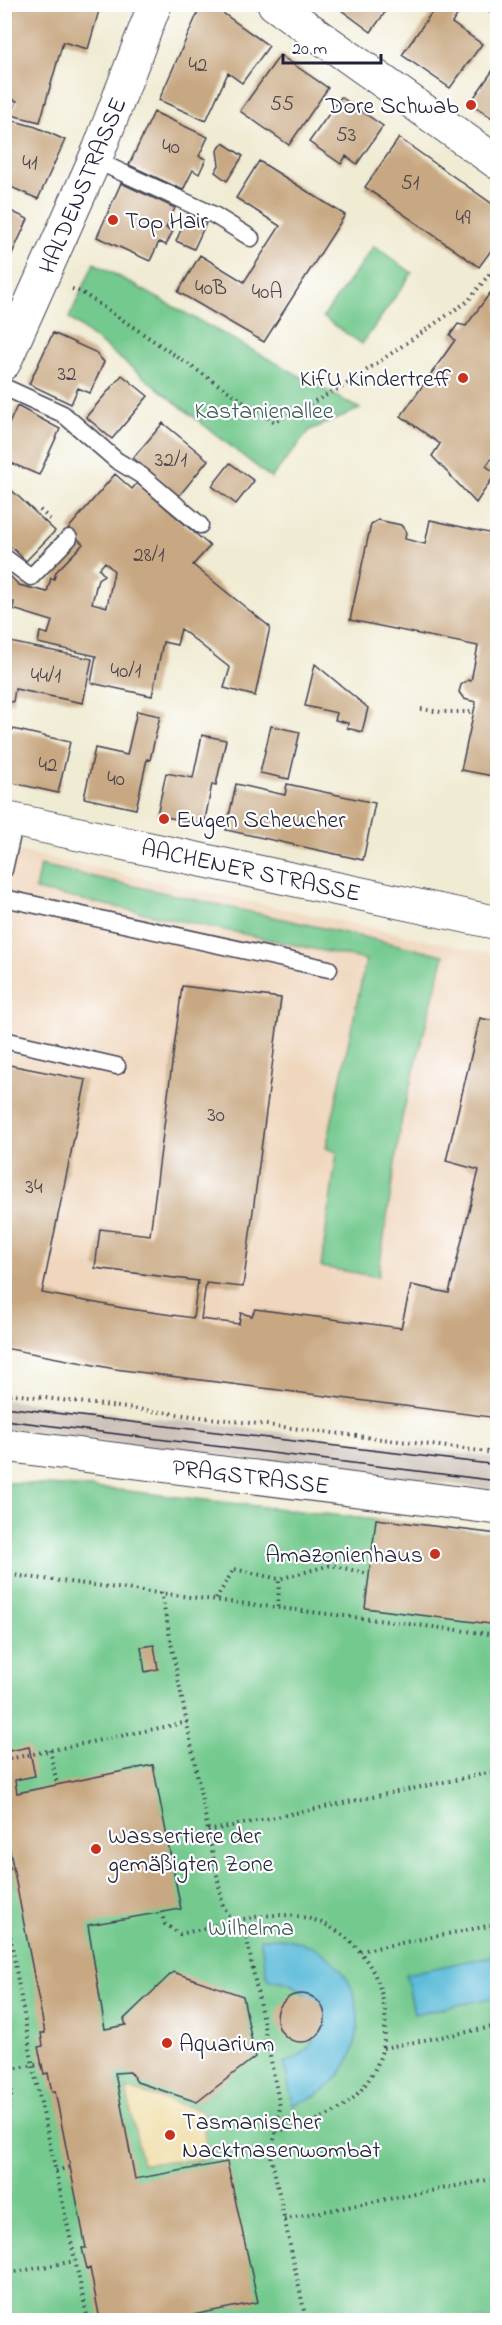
<svg xmlns="http://www.w3.org/2000/svg" width="502" height="2325" font-family="'Indie Flower',sans-serif">
<style>
.built{fill:#efd6bc}
.industrial{fill:#cdc2b9}
.green{fill:#73c98e;stroke:#4a7664;stroke-width:1.5}
.sand{fill:#eeda9e;stroke:#887e6c;stroke-width:1.5}
.water{fill:#5bbbd9;stroke:#3e6e8a;stroke-width:1.5}
.building{fill:#c8a882;fill-rule:evenodd}
.lines{fill:none;stroke-linecap:round;stroke-linejoin:round}
.service-casing{stroke:#414052;stroke-width:19}
.minor-casing{stroke:#414052;stroke-width:35}
.tertiary-casing{stroke:#414052;stroke-width:35}
.secondary-casing{stroke:#414052;stroke-width:35}
.path{stroke:#414052;stroke-width:4;stroke-dasharray:1.5 4.5;stroke-linecap:butt}
.service{stroke:#fff;stroke-width:16}
.minor{stroke:#fff;stroke-width:33}
.tertiary{stroke:#fff;stroke-width:33}
.secondary{stroke:#fff;stroke-width:33}
.tram{stroke:#22223b;stroke-width:1.5}
.poi-dot{fill:#c8321e;stroke:#fff;stroke-width:2}
.labels{text-anchor:middle;stroke-width:4.5;stroke-linejoin:round;paint-order:stroke}
.number-label{font-size:21px;fill:#4c444d}
.poi-label{font-size:24px;fill:#22223b;stroke:#fff;text-anchor:start}
.street-label{font-size:24px;fill:#22223b;stroke:#fff}
.park-label{font-size:24px;fill:#3e5c58;stroke:#fff}
</style>
<rect width="100%" height="100%" fill="#fff"/>
<filter id="ink" filterUnits="userSpaceOnUse"><feTurbulence type="fractalNoise" baseFrequency=".0167" numOctaves="2"/><feDisplacementMap in="SourceGraphic" scale="12" xChannelSelector="R" yChannelSelector="G"/><feConvolveMatrix kernelMatrix="1 2 1 2 8 2 1 2 1" color-interpolation-filters="sRGB"/></filter>
<filter id="wash" filterUnits="userSpaceOnUse"><feTurbulence type="fractalNoise" baseFrequency=".008" numOctaves="4" result="noise"/><feDisplacementMap in="SourceGraphic" scale="24" xChannelSelector="R" yChannelSelector="G"/><feGaussianBlur stdDeviation="1.35" result="paint"/><feColorMatrix in="noise" values="0 0 0 0 0 0 0 0 0 0 0 0 0 0 0 0 0 1.4 0 .05"/><feComposite in="paint" operator="in"/></filter>
<g filter="url(#wash)">
<rect width="100%" height="100%" fill="#f0ebd3"/>
<path class="built" d="M4 848 497 955V1423L114 1371 5 1351Z"/>
<path class="industrial" d="M5 1400 497 1458V1490L5 1429Z"/>
<path class="green" d="M374 246 412 273 362 344 323 317Z
M94 263 360 409 310 430 271 478 69 318Z
M40 865 444 955 402 1117 378 1277 321 1267 337 1152 326 1148 366 960 35 890Z
M4 1482 119 1490 497 1534V2320H5Z"/>
<path class="sand" d="M126 2088 202 2111 207 2159 142 2164Z"/>
<path class="water" d="M281 1938C298 1941 313 1945 327 1956 372 1991 366 2060 322 2092 313 2098 303 2101 293 2105L284 2063C337 2047 323 1979 268 1980L260 1939Z
M497 1955V1997L414 2014 406 1974Z"/>
<g id="blocks">
<path class="building" d="M333 4H391L371 32Z
M479 4H498V18Z
M11 5H92L100 7 88 49 63 42 40 122 11 115 17 101 4 97V26Z
M437 5H460L457 9 460 11 452 23 482 44 450 88 402 55Z
M213 6 269 46 242 83 228 73 206 121 159 100 199 10Z
M280 55 328 88 289 145 240 111Z
M498 63V122L470 103Z
M341 97 383 126 357 164 346 156 341 164 309 142Z
M154 112 208 137 199 156 206 159 199 174 193 170 183 190 129 165Z
M7 119 36 127 65 140 38 199 4 184V123Z
M399 138 498 208V241L479 267 365 187Z
M223 143 243 156 227 181 215 172 219 165 217 151Z
M259 161 345 215 264 342 178 292 200 255 244 282 280 226 236 198Z
M121 183 175 208 166 228 173 231 166 245 159 242 150 261 97 237Z
M4 208 28 219 4 271Z
M188 214 206 223 194 249 176 241Z
M490 293 498 298V450L486 466 496 473 476 503 432 456 440 444 401 416 455 340 450 335 458 324 466 326Z
M53 333 95 352 104 362 90 393 78 388 71 404 29 384Z
M122 375 148 396 112 439 86 417Z
M17 406 60 429 39 475 4 460V435Z
M163 423 208 460 179 496 133 458Z
M230 463 254 481 236 504 212 486Z
M115 474 132 489 137 483 210 546 193 565 270 627 255 696 224 688 230 668 181 629 177 645 163 642 152 696 91 683 96 656 38 643 40 632 48 634 52 621 13 609 14 602 4 599V570L19 585 47 592 51 578 54 579 56 572 83 544 68 529ZM105 562 114 571 107 607 92 603 98 579 104 575 99 569Z
M4 483 55 531 26 561 4 540Z
M378 520 401 525 406 532 405 539 425 544 430 520 498 535V777L461 770 476 702 464 699 459 692 461 685 468 680 471 681 478 646 350 620 371 524Z
M10 642 92 659 83 703 15 689 13 702 4 701V672Z
M315 664 368 708 362 732 347 728 348 723 335 720 337 713 305 706Z
M137 711 160 716 150 760 147 759 136 809 84 798 95 748 127 755Z
M271 726 300 732 289 779 260 773Z
M13 729 70 742 58 793 4 781V745L7 734Z
M202 735 226 740 216 785 212 784 204 825 157 815 166 773 193 778Z
M236 784 285 795 287 784 375 803 363 860 226 830Z
M182 986 281 998 243 1287 206 1283 201 1319 239 1324 241 1313 252 1316 255 1309 401 1328 411 1285 449 1293 479 1170 446 1161 480 1018 498 1022V1418L115 1369 4 1348V1064L86 1080 42 1293 123 1308 193 1318 198 1281 95 1268 100 1229 150 1235Z
M376 1519 498 1534V1625L365 1608Z
M154 1645 158 1669 145 1672 141 1647Z
M4 1734 10 1751 29 1747 35 1776 15 1780 17 1793 153 1765 181 1909 88 1925 105 2029 126 2025 124 2019 173 1972 243 1996 255 2057 197 2102 137 2082 130 2072 115 2073 135 2179 227 2162 258 2302 168 2320H100L90 2268 87 2269 82 2248H86L55 2091 52 2092 48 2073 44 2074 38 2047 43 2046 41 2033H45L4 1820Z
M277 2018a24 24 0 1 1 48 0a24 24 0 1 1-48 0Z"/>
</g>
</g>
<g filter="url(#ink)">
<use href="#blocks" fill-opacity="0" stroke="#414052" stroke-width="1.5"/>
<g class="lines">
<g class="service-casing">
<path id="service" d="M95 160 214 215 251 238
M4 387 63 414 116 460 142 476 200 525
M4 557 31 577 69 538
M4 870 15 821
M4 898 329 969
M4 1040 117 1066"/>
</g>
<g class="minor-casing">
<path id="minor" d="M4 818 498 923"/>
</g>
<g class="tertiary-casing">
<path id="tertiary" d="M4 363 99 150 155 4"/>
</g>
<g class="secondary-casing">
<path id="secondary" d="M274 4 498 163
M4 1445 498 1508"/>
</g>
<path class="path" d="M490 273 498 278
M72 289 81 292 274 422 342 387 468 301 498 263
M40 510 53 522
M421 709 441 712H474
M4 1393 497 1453 498 1449
M4 1574 498 1635
M161 1592 223 1906 247 1940 280 2107 271 2156 306 2320
M216 1599 234 1569 279 1579 331 1565 369 1574
M278 1607 279 1579
M493 1635 498 1672
M50 1750 57 1784
M4 1760 188 1722
M208 1831 498 1771
M4 1870 12 1868
M4 1901 33 2066 88 2320
M161 1912 165 1924 180 1934C217 1926 258 1911 296 1916 377 1926 414 2031 360 2091 338 2116 307 2125 276 2131
M360 1951 498 1924
M383 2048 498 2026
M4 2055C15 2078 13 2100 4 2123
M11 2069 42 2064
M56 2171 70 2167
M284 2219 498 2178
M4 2274 75 2261"/>
<use href="#service" class="service"/>
<use href="#minor" class="minor"/>
<use href="#tertiary" class="tertiary"/>
<use href="#secondary" class="secondary"/>
<path class="tram" d="M4 1407 498 1465
M4 1420 498 1481"/>
</g>
</g>
<g class="poi-dot">
<circle cx="471" cy="105" r="6"/>
<circle cx="113" cy="220" r="6"/>
<circle cx="463" cy="378" r="6"/>
<circle cx="164" cy="819" r="6"/>
<circle cx="435" cy="1554" r="6"/>
<circle cx="96" cy="1849" r="6"/>
<circle cx="167" cy="2043" r="6"/>
<circle cx="170" cy="2135" r="6"/>
</g>
<g class="labels">
<g class="number-label">
<text x="198" y="71">42</text>
<text x="282" y="110">55</text>
<text x="346" y="141">53</text>
<text x="171" y="153">40</text>
<text x="30" y="169">41</text>
<text x="410" y="189">51</text>
<text x="463" y="224">49</text>
<text x="211" y="294">40B</text>
<text x="267" y="298">40A</text>
<text x="67" y="380">32</text>
<text x="171" y="466">32/1</text>
<text x="149" y="561">28/1</text>
<text x="126" y="677">40/1</text>
<text x="46" y="682">44/1</text>
<text x="48" y="771">42</text>
<text x="116" y="785">40</text>
<text x="216" y="1121">30</text>
<text x="34" y="1193">34</text>
</g>
<g class="poi-label">
<text x="459" y="113" text-anchor="end">Dore Schwab</text>
<text x="125" y="228">Top Hair</text>
<text x="451" y="386" text-anchor="end">KifU Kindertreff</text>
<text x="176" y="827">Eugen Scheucher</text>
<text x="423" y="1562" text-anchor="end">Amazonienhaus</text>
<text x="108" y="1843">Wassertiere der<tspan x="108" dy="28">gemäßigten Zone</tspan></text>
<text x="179" y="2051">Aquarium</text>
<text x="182" y="2129">Tasmanischer<tspan x="182" dy="28">Nacktnasenwombat</tspan></text>
</g>
<g class="street-label">
<text transform="translate(82 185) rotate(-67)" y="8">HALDENSTRASSE</text>
<text transform="translate(251 870) rotate(12)" y="8">AACHENER STRASSE</text>
<text transform="translate(251 1476) rotate(7)" y="8">PRAGSTRASSE</text>
</g>
<g class="park-label">
<text x="264" y="418">Kastanienallee</text>
<text x="251" y="1935">Wilhelma</text>
</g>
</g>
<rect width="502" height="2325" fill="none" stroke="#fff" stroke-width="24"/>
<path d="M283 54v9h98v-9" fill="none" stroke="#22223b" stroke-width="3"/>
<text x="292" y="54" font-size="18" fill="#22223b" stroke="#ffffff" stroke-width="4.5" paint-order="stroke">20 m</text>
</svg>
